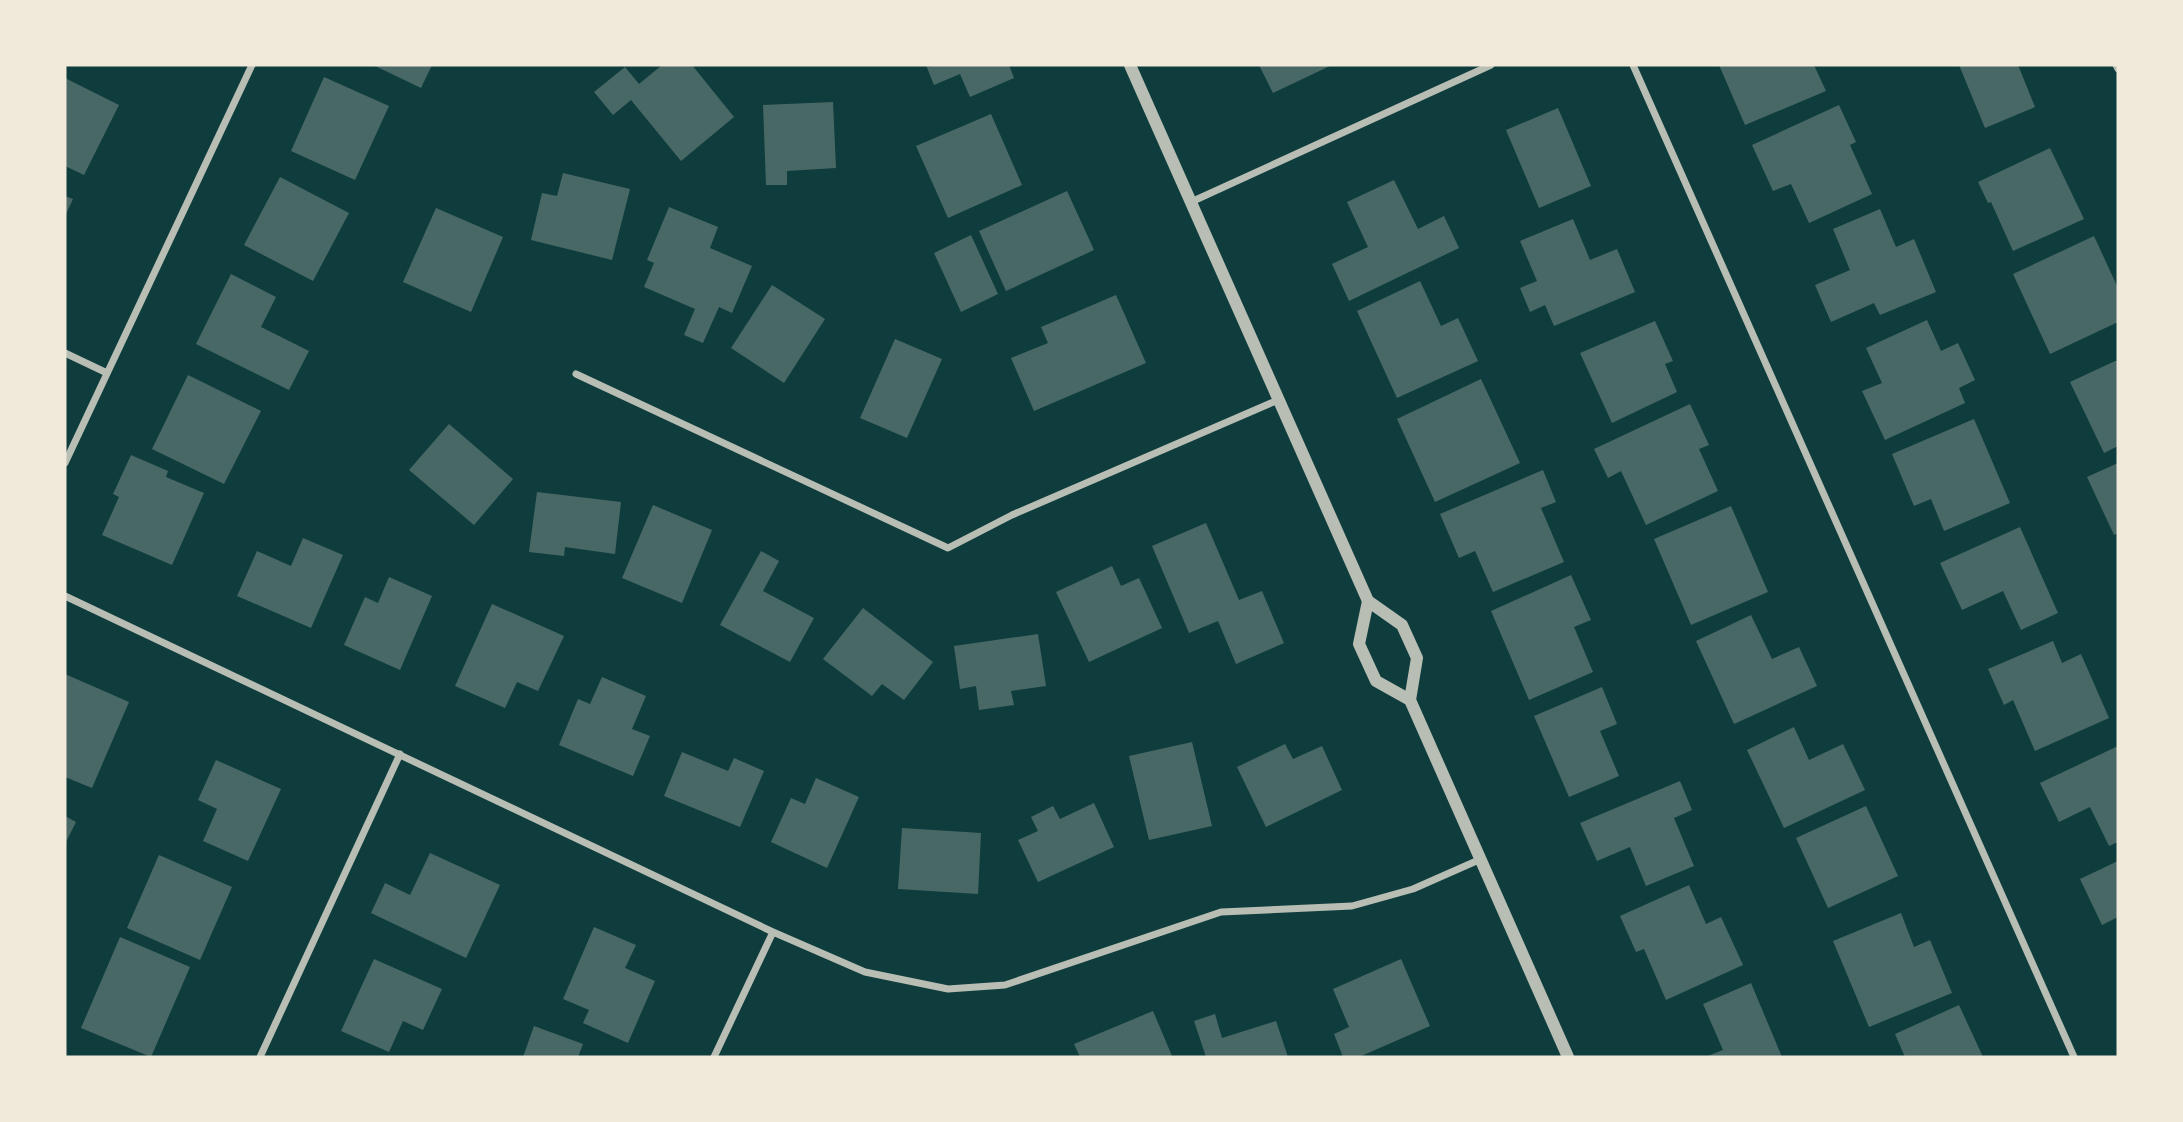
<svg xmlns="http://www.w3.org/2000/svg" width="2183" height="1122" font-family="Rubik,sans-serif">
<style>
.building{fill:#486865}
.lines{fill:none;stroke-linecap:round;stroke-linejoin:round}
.minor{stroke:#b8beb3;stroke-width:7}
.tertiary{stroke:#b8beb3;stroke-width:12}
</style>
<rect width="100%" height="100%" fill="#0f3d3e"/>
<path class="building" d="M373 65H432L421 88Z
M662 65H692L734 117 681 161 631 100 613 115 594 92 625 67 639 84Z
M926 65H1009L1014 78 970 97 960 74 934 85Z
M1259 65H1332L1273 93Z
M1719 65H1814L1826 91 1745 125Z
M1959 65H2018L2035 107 1985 128Z
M324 77 389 106 355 180 291 151Z
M65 78 119 105 84 175 65 166Z
M833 102 836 168 787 171V185H766L763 105Z
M1839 105 1856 142 1850 145 1872 194 1809 223 1791 184 1773 191 1752 145Z
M1558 108 1591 186 1539 208 1506 130Z
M991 114 1022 185 948 218 916 146Z
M2050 148 2084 219 2013 251 1991 202 1988 203 1978 182Z
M563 173 630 189 612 260 531 240 542 193 557 196Z
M280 177 349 213 313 281 244 245Z
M1394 180 1418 229 1444 216 1459 248 1349 301 1332 264 1368 247 1347 202Z
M1067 191 1094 250 1006 291 979 231Z
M65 196 73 199 65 216Z
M669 207 718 227 710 248 752 266 732 313 719 307 703 343 684 335 695 309 644 287 654 263 647 260Z
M436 208 503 237 471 312 403 282Z
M1880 209 1896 247 1914 239 1936 292 1880 315 1874 303 1831 322 1815 285 1850 270 1833 229Z
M1573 219 1590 260 1617 249 1635 292 1554 326 1545 305 1530 312 1520 288 1537 281 1520 241Z
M971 235 998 294 961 312 934 253Z
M2094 236 2118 288V322L2050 354 2013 274Z
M231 274 276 297 261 327 309 351 289 390 196 344Z
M1420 281 1441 326 1458 318 1478 361 1397 398 1357 311Z
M772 285 825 319 784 383 731 348Z
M1116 295 1146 363 1034 411 1011 358 1048 343 1041 327Z
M1927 320 1941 351 1958 343 1975 380 1959 388 1965 403 1885 440 1862 391 1882 383 1866 348Z
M1655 321 1673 361 1665 364 1677 392 1612 423 1580 353Z
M895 339 942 359 907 438 860 418Z
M2115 361H2118V446L2104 453 2070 382Z
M188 375 261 411 224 484 152 449Z
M1481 379 1520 463 1435 502 1397 419Z
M1690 404 1709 445 1699 449 1718 491 1646 525 1621 471 1608 478 1594 449Z
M1974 419 2010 503 1944 531 1931 499 1914 506 1892 454Z
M449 424 513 479 474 525 409 470Z
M131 455 168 471 166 477 204 493 172 565 102 535 119 497 113 494Z
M2118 463V533L2114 535 2087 477Z
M1543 470 1556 502 1541 508 1564 562 1493 592 1475 551 1459 558 1440 514Z
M537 492 621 502 615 554 565 547 564 556 529 552Z
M653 505 712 530 682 603 622 578Z
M1731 506 1768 592 1691 625 1654 539Z
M1206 523 1239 600 1262 591 1284 643 1236 664 1218 621 1189 633 1152 546Z
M2020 527 2058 613 2021 630 2003 591 1962 610 1940 563Z
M303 538 343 555 311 628 237 596 257 551 291 566Z
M761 551 779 561 763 591 814 618 790 662 720 625Z
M1112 566 1121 586 1139 578 1162 628 1089 662 1056 592Z
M1571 575 1591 620 1574 627 1593 672 1529 700 1491 611Z
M389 577 432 596 400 670 344 645 365 597 378 603Z
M492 604 564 636 538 691 517 682 505 708 455 686Z
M863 608 933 662 904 700 882 684 872 696 823 659Z
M1751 615 1772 659 1799 647 1817 686 1734 724 1696 641Z
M1038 634 1046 686 1011 691 1014 705 979 710 976 686 960 689 954 646Z
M2053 641 2062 663 2081 654 2109 718 2035 751 2013 700 2004 705 1988 669Z
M65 674 129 702 92 788 65 777Z
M602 677 646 696 632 729 650 736 633 776 559 745 578 699 590 704Z
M1602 687 1617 724 1600 731 1619 776 1569 797 1534 716Z
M1794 727 1809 760 1843 744 1865 790 1784 828 1747 750Z
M1192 742 1212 826 1149 840 1129 756Z
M1285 744 1293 759 1322 746 1342 790 1266 827 1237 767Z
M2118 746V842L2109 846 2090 807 2059 822 2040 783Z
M682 752 728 771 734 758 764 771 740 827 664 796Z
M216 760 281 789 248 861 203 841 217 809 198 800Z
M816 778 859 797 827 868 771 842 791 798 805 804Z
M1680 781 1692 810 1674 818 1694 866 1646 886 1630 847 1597 861 1580 823Z
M1094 803 1114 847 1038 882 1018 840 1038 831 1031 817 1053 806 1060 819Z
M1866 806 1898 876 1828 908 1796 838Z
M65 816 76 822 65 844Z
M902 828 981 833 978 894 898 889Z
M430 853 500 885 466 958 371 913 385 883 410 895Z
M159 855 232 887 200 960 127 928Z
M2118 861V917L2102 925 2080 879Z
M1689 885 1706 924 1721 917 1743 965 1666 1000 1644 949 1636 952 1620 916Z
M1901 913 1914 947 1930 940 1952 993 1869 1027 1833 941Z
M594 927 636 945 625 968 655 981 628 1043 583 1023 589 1010 563 999Z
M120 937 190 967 151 1057 81 1028Z
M374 959 442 989 423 1030 403 1021 389 1052 341 1031Z
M1401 959 1430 1026 1359 1057H1343L1334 1034 1349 1027 1333 989Z
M1751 983 1782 1057H1705L1723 1050 1703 1004Z
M1959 1005 1983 1057H1905L1895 1034Z
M1153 1011 1172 1056 1080 1057 1074 1044Z
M1215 1014 1222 1038 1276 1021 1288 1057H1206L1194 1021Z
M534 1026 583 1044 578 1057H523Z"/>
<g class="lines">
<path class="minor" d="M1633 65 2074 1057
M2116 65 2118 69
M1191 202 1491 65
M65 353 107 373
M576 374 948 548 1012 515 1278 400
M65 463 252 65
M65 596 773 932 865 972 948 989 1005 985 1221 912 1352 906 1413 889 1481 859
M260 1057 400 754
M714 1057 773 932"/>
<path class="tertiary" d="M1130 65 1368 601 1402 625 1417 658 1410 700 1568 1057
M1368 601 1359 644 1376 681 1410 700"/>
</g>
<rect width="2183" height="1122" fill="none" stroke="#f1e9da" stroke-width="133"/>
</svg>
